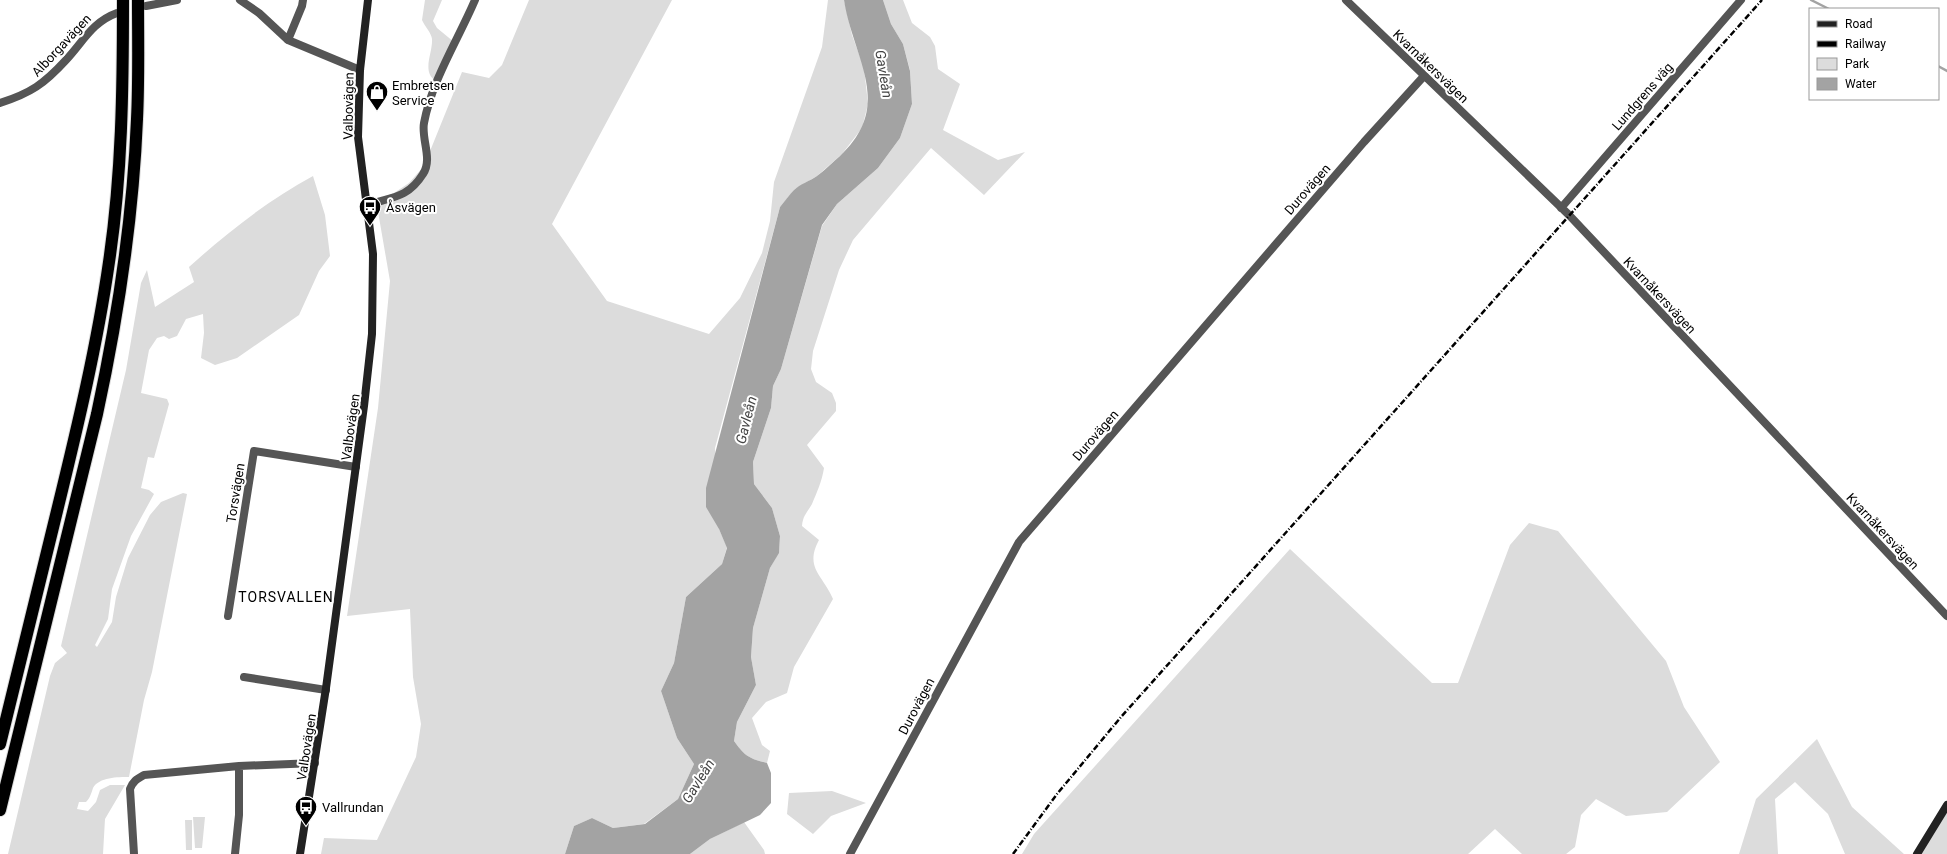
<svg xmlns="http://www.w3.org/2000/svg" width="1947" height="854" font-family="Roboto,sans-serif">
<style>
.green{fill:#dcdcdc}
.water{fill:#a3a3a3}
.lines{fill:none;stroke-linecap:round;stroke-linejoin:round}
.stream{stroke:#a3a3a3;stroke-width:2.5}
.highway-casing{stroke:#dbdbdb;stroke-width:14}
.street{stroke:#555;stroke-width:8}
.secondary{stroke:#222;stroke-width:8}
.highway{stroke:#000;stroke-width:12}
.rail{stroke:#000;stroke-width:2.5;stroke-dasharray:6 2 1 2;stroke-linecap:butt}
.labels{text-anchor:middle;stroke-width:4;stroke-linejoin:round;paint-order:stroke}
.street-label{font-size:13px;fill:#000;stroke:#fff}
.poi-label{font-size:13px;fill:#000;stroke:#fff;text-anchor:start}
.water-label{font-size:14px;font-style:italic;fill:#444;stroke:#fff}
.neighbourhood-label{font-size:14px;letter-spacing:1px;fill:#000;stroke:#fff}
</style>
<rect width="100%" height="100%" fill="#fff"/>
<path class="green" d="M425 0H442L433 21 437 28 454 42 436 81C421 72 433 53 432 39 432 34 424 25 422 20Z
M529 0H672L552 224 607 301 709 334 740 298 762 253 770 221 774 182 822 47 828 0H844L852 35 864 68 868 104 862 128 842 154 817 176 795 189 780 207 715 448 719 529 727 547 722 564 686 597 674 663 661 691 677 738 694 764 678 799 644 824 613 828 592 818 574 826 565 854H321L324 838 377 840 416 757 421 724 413 677 410 609 347 616 378 408 390 281 376 200 394 193 409 183 424 166 462 72 489 78 502 65Z
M883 0H903L912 23 930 37 935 46 938 69 960 84 943 130 998 160 1025 152 984 195 931 148 853 240 839 270 813 351 811 369 816 382 832 393 836 403V411L807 445 824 468C822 481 817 492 812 504 807 513 803 515 802 526L819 540C804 568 823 575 833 599L794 667 787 693 766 702 752 718 762 745 770 751 767 763C749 759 744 755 734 741L737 722 756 685 751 657 753 628 770 568 779 552 780 536 772 508 754 484 753 462 771 408 773 386 781 369 822 226 837 204 878 168 900 138 912 104 910 70 903 44 891 24Z
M313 176 325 215 330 256 319 271 299 315 237 358 215 365 201 358 204 333 203 314 186 319 177 336 169 339 164 336 157 338 149 350 141 393 167 399 169 404 154 458 148 457 141 488 149 490 154 494 131 536 112 589 108 619 95 645 97 647 112 622 116 597 128 558 150 515 161 502 183 493 187 494 152 672 144 700 129 777C118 777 99 777 93 788 91 794 90 798 86 802H79L77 809 88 811 96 802 100 790 110 785H125L105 819 103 854H8L50 676 55 663 67 653 61 646 126 370 141 283 147 270 155 307 194 282 189 267C228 232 267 201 313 176Z
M1529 523 1558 531 1666 661 1684 707 1720 762 1667 812 1626 816 1596 799 1581 815 1575 847 1566 854H1522L1495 829 1468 854H1022L1034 834 1290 549 1432 683H1458L1510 545Z
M1817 739 1852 807 1904 854H1845L1828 814 1795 782 1775 799 1778 854H1739L1756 799Z
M832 791 866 803 831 816 813 834 787 814 789 793Z
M1945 812 1947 813V854H1918Z
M193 817H205L202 848H195Z
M185 820H192V850H186Z
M744 822 764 850 765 854H690L710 839Z"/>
<path class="water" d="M844 0H883L891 24 903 44 910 71 912 104 900 138 878 168 837 204 822 225 781 369 773 386 771 408 753 462 754 484 772 508 780 536 779 553 770 568 753 628 751 657 756 685 737 722 734 741C744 755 749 759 767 763L771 773V803L760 815 710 839 690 854H565L574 826 592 818 613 828 645 824 678 799 694 764 677 738 661 691 674 663 686 597 722 564 727 548 719 529 706 507V488L780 207C785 201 789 195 794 190 800 184 810 181 817 176 825 170 833 162 840 156 895 104 853 59 844 0Z"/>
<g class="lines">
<path class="stream" d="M1811 0 1829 9
M1938 66 1947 71"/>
<g class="highway-casing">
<path id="highway" d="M0 744C19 667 38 589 57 511 77 429 97 346 109 262 122 175 123 88 123 0
M0 810 97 414C118 317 133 218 137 119 139 79 138 39 138 0"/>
</g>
<path class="street" d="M240 0 259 13 288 40
M303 0 302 6 288 40 360 70
M1346 0 1569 215 1947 616
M146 6 177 0
M0 103C31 93 44 84 66 60 83 42 92 22 117 13
M367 205C392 197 408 198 423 174 433 159 421 139 424 123 432 80 458 40 475 0
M1561 208 1741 0
M228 616 254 451 356 467
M244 677 326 690
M134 854 130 789C133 781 137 779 144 775L239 766 315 763
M235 854 239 815V766
M850 854 1019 542 1364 142 1424 76"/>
<path class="secondary" d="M300 854 326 688 364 406 372 334 373 254 358 137 360 70 368 0
M1917 854 1947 805"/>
<use href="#highway" class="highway"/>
<path class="rail" d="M1013 854 1057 794 1121 717 1762 0"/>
</g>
<defs>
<g id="shop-pin" transform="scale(1.15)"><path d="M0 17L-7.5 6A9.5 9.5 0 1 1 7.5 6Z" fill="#000" stroke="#fff"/><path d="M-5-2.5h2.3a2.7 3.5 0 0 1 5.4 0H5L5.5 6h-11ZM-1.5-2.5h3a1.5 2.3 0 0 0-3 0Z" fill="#fff"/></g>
<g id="bus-pin" transform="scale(1.15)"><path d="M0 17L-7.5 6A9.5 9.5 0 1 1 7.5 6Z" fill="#000" stroke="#fff"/><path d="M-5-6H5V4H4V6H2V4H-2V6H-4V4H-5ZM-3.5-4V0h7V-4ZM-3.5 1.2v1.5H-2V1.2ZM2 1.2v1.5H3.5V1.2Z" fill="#fff"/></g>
</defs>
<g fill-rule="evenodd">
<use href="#shop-pin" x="377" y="92"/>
<use href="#bus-pin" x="370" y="207"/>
<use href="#bus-pin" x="306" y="807"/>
</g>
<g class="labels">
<g class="street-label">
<text transform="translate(61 45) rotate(-47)" y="5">Alborgavägen</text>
<text transform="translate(1431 66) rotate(44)" y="5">Kvarnåkersvägen</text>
<text transform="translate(1642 96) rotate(-49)" y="5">Lundgrens väg</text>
<text transform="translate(348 106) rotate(-89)" y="5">Valbovägen</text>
<text transform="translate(1307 189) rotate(-49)" y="5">Durovägen</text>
<text transform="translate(1660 295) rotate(47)" y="5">Kvarnåkersvägen</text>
<text transform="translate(350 427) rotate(-82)" y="5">Valbovägen</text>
<text transform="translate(1095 435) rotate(-49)" y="5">Durovägen</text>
<text transform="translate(235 493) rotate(-81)" y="5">Torsvägen</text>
<text transform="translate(1883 531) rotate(47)" y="5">Kvarnåkersvägen</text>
<text transform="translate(916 706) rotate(-62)" y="5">Durovägen</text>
<text transform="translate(306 747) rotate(-81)" y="5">Valbovägen</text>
</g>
<g class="poi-label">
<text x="392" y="90">Embretsen<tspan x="392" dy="15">Service</tspan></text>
<text x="386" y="212">Åsvägen</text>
<text x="322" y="812">Vallrundan</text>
</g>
<g class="water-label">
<text transform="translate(884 74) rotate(81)" y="5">Gavleån</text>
<text transform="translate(746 420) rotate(-76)" y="5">Gavleån</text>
<text transform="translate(698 781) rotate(-58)" y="5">Gavleån</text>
</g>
<g class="neighbourhood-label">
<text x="286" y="602">TORSVALLEN</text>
</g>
</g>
<rect x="1809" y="8" width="130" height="92" fill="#ffffff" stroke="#999999"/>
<rect x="1817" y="21" width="20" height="6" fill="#222222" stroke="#999999"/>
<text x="1845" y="28" font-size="12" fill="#000000">Road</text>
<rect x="1817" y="41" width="20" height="6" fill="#000000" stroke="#999999"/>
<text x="1845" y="48" font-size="12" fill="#000000">Railway</text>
<rect x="1817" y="58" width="20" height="12" fill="#dcdcdc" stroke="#999999"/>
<text x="1845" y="68" font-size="12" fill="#000000">Park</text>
<rect x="1817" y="78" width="20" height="12" fill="#a3a3a3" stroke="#999999"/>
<text x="1845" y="88" font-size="12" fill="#000000">Water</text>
</svg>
